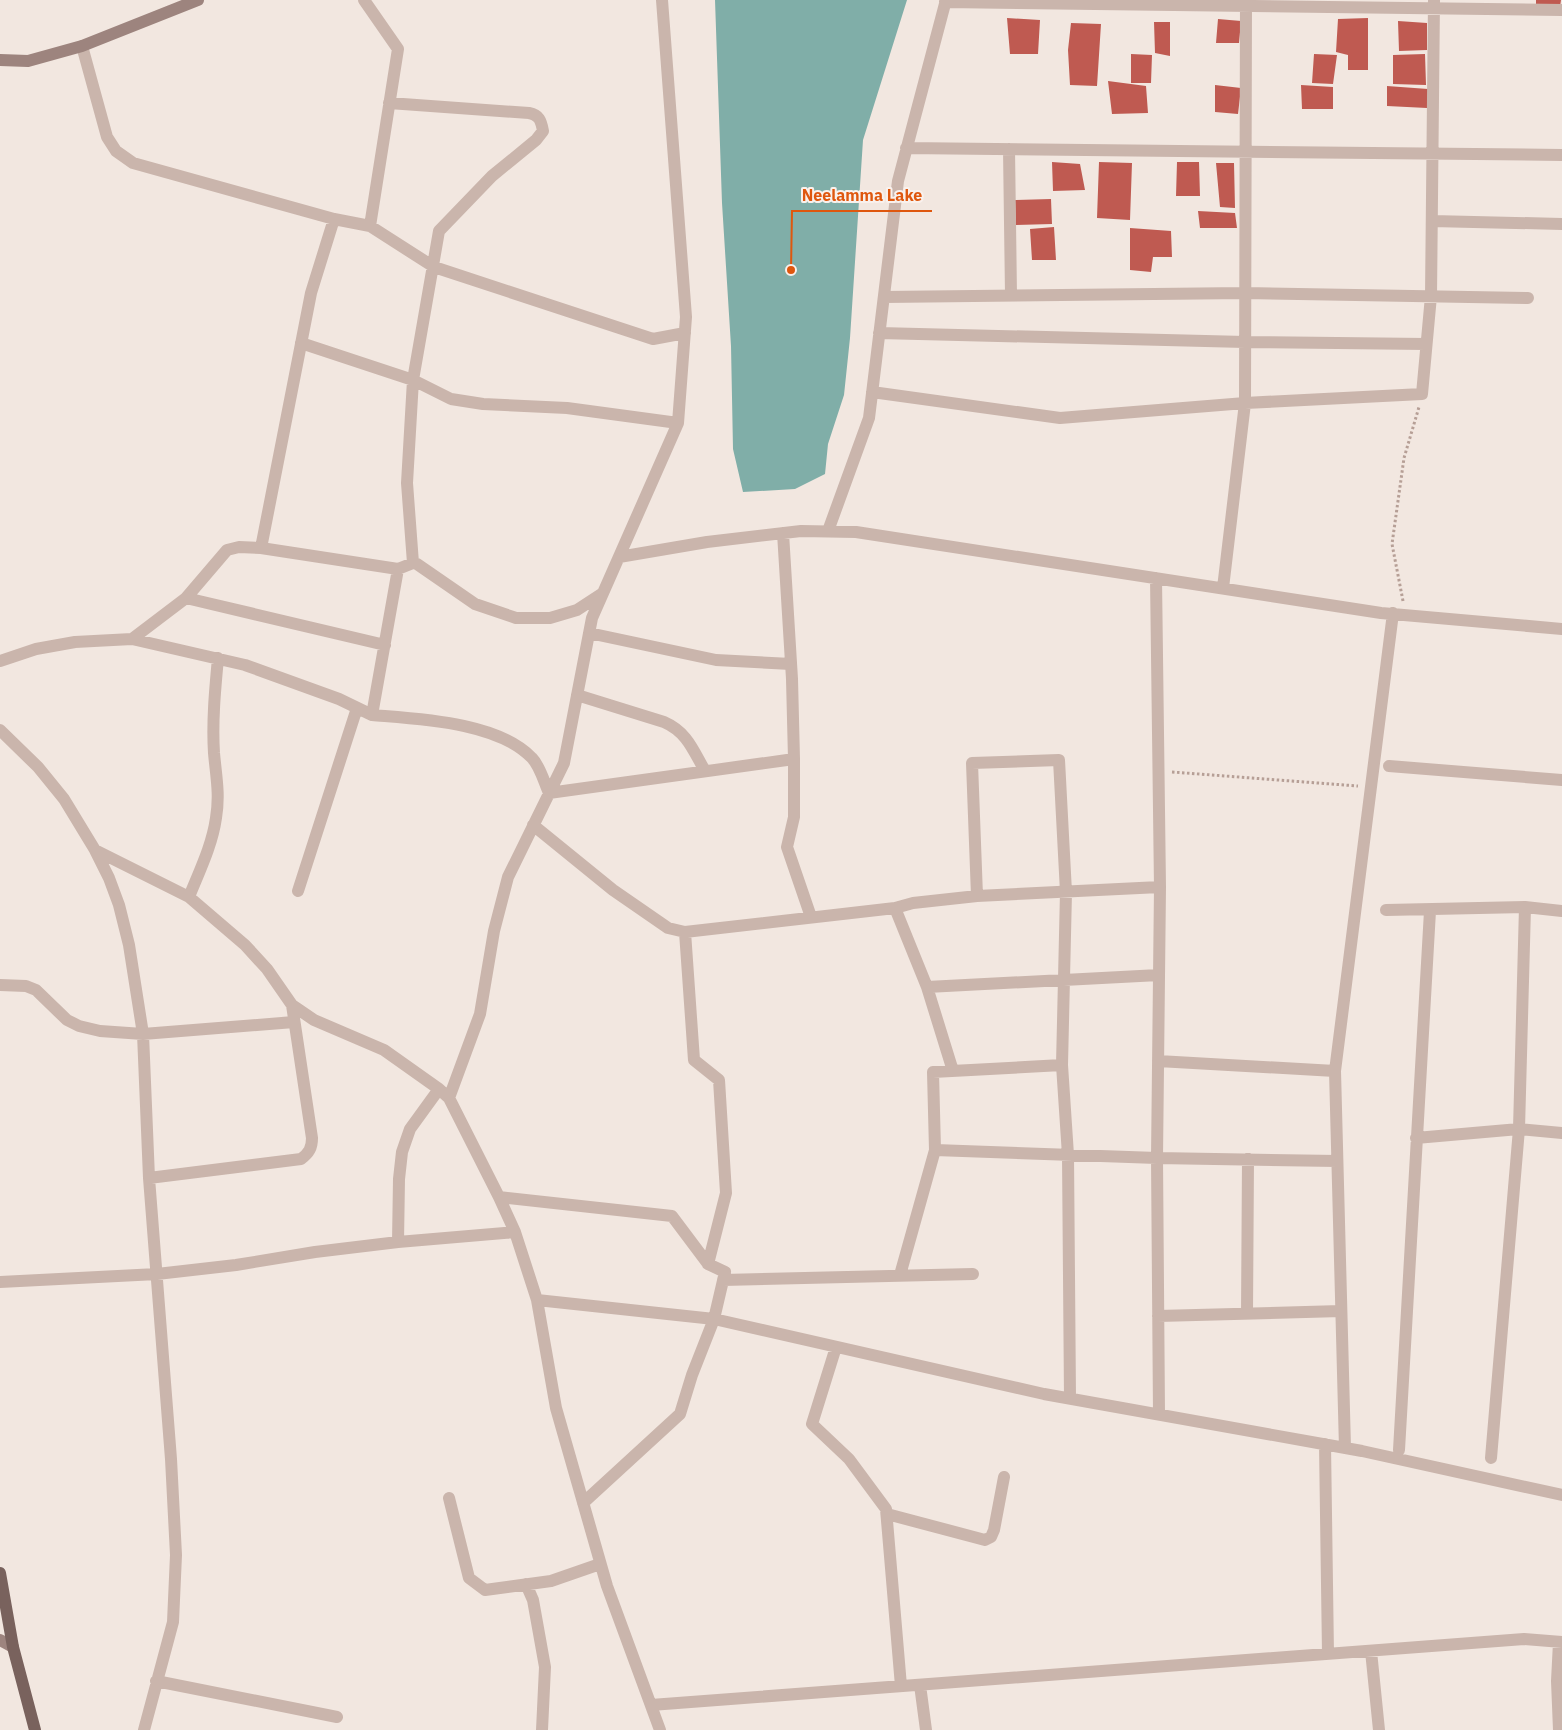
<svg xmlns="http://www.w3.org/2000/svg" width="1562" height="1730" font-family="'IBM Plex Sans',sans-serif">
<style>
.water{fill:#80aea8}
.building{fill:#bf5a51}
.lines{fill:none;stroke-linecap:round;stroke-linejoin:round}
.path{stroke:#b69f96;stroke-width:3;stroke-dasharray:2.5 2.5;stroke-linecap:butt}
.street{stroke:#cab5ac;stroke-width:12}
.secondary{stroke:#9d847e;stroke-width:12}
.primary{stroke:#79625d;stroke-width:12}
.leader{fill:none;stroke:#df570e;stroke-width:2}
.callout-dot{fill:#df570e;stroke:#f9f1ed;stroke-width:2}
.callout-label{font-size:16px;text-anchor:middle;font-weight:bold;fill:#df570e;stroke:#f9f1ed;stroke-width:4;stroke-linejoin:round;paint-order:stroke}
</style>
<rect width="100%" height="100%" fill="#f2e7e0"/>
<path class="water" d="M715 0H907L863 140 850 338 844 395 828 444 825 474 795 489 743 492 733 449 731 346 722 203Z"/>
<path class="building" d="M1536 0H1561L1560 7 1536 5Z
M1007 18 1040 20 1038 54H1010Z
M1368 18V70H1348V55L1336 52 1338 19Z
M1218 19 1241 21 1239 43H1216Z
M1398 21 1427 23V50L1399 51Z
M1154 22H1170V56L1155 53Z
M1071 23 1101 24 1097 86 1070 85 1068 50Z
M1131 54 1152 55 1151 83H1131Z
M1314 54 1337 55 1333 84 1312 83Z
M1425 54 1426 85 1393 84V55Z
M1108 81 1146 86 1148 113 1112 114Z
M1215 85 1241 88 1238 114 1215 112Z
M1301 85 1333 87V109H1302Z
M1387 86 1428 89 1427 108 1387 106Z
M1052 162 1080 164 1085 190 1053 191Z
M1099 162 1132 163 1130 220 1097 218Z
M1177 162H1199L1200 196H1176Z
M1216 163H1234L1235 208 1220 207Z
M1051 199 1052 224 1016 225 1015 200Z
M1198 211 1235 213 1237 228H1200Z
M1054 227 1056 260H1032L1030 229Z
M1130 228 1171 231 1172 257H1153L1151 272 1130 270Z"/>
<g class="lines">
<path class="path" d="M1403 601 1392 544 1404 458 1419 407
M1172 772 1358 786"/>
<path class="street" d="M364 0 398 49 370 226
M945 2 1562 10
M82 46 107 137 116 151 133 163 334 219 370 226 434 267 653 339 685 333
M389 103 529 113C539 115 541 120 543 131L536 140 492 176 439 231 413 380 407 483 413 563
M906 148 1562 155
M1009 149 1011 295
M1432 221 1562 224
M884 297 1245 293 1528 298
M879 333 1245 342 1426 344
M301 343 413 380 451 399 483 404 567 408 678 423
M872 392 1060 418 1245 403 1422 394 1431 296 1434 0
M828 531 869 418 898 181 946 0
M783 533 792 679 794 759V817L787 847 811 917
M261 548 311 293 334 219
M619 557 707 542 801 531 856 532 1381 613 1562 629
M1156 578 1160 887 1157 1158 1159 1414
M1223 588 1245 403 1246 0
M186 598 385 645
M589 633 716 660 791 664
M132 639 186 598 227 550 239 547 261 548 398 569 413 563 417 564 475 604 516 618H550L577 610 603 593
M0 661 36 649 75 642 132 639 245 665 339 699 372 715 398 569
M577 695 664 722C687 732 693 750 705 771
M372 715C420 719 498 722 532 758 540 766 544 782 549 793L794 759
M0 730 38 767 64 799 95 850 189 897 245 945 267 969 292 1005 314 1020 384 1050 439 1089 449 1098 499 1197 515 1232 537 1300 556 1408 607 1586 660 1730
M1389 766 1562 780
M533 825 613 890 668 928 685 932 895 908 913 903 977 896 1160 887
M95 850 109 878 119 905 129 945 143 1034 149 1178 171 1459 176 1555 173 1622 144 1730
M298 891 357 708
M977 896 972 763 1059 760 1066 892 1062 1065 1068 1155 1070 1398
M189 897C199 872 212 846 216 818 220 794 216 776 214 753 212 722 215 690 218 658
M895 908 927 987 953 1071
M1386 910 1525 907 1562 911
M0 985 26 986 36 990 67 1020 79 1026 100 1031 143 1034 294 1022
M927 987 1159 975
M1158 1061 1335 1071
M1062 1065 933 1072 935 1150 1157 1158 1337 1161
M449 1098 480 1014 494 931 508 877 564 763 592 618 678 423 686 317 662 0
M1416 1138 1519 1129 1562 1133
M149 1178 301 1159C309 1153 312 1148 312 1138L292 1005
M499 1197 672 1216 708 1264
M398 1242 399 1179 402 1152 410 1129 439 1089
M900 1275 935 1150
M723 1280 973 1274
M0 1282 157 1274 236 1265 315 1252 398 1242 515 1232
M537 1300 714 1319 1044 1394 1362 1451 1562 1495
M1247 1314 1248 1159
M1158 1316 1341 1311
M836 1347 812 1424 849 1459 886 1509 901 1686
M1325 1444 1328 1654
M1345 1448 1335 1071 1393 613
M1399 1450 1430 911
M1491 1458 1519 1129 1525 907
M449 1498 469 1578 485 1590 551 1581 600 1564
M583 1503 680 1414 692 1375 714 1319 725 1272 708 1264 726 1193 719 1080 694 1060 685 932
M887 1514 985 1540 991 1537 994 1530 1004 1477
M526 1584 533 1600 545 1667 542 1730
M1371 1651 1379 1730
M156 1681 337 1717
M920 1685 926 1730
M651 1705 1524 1639 1562 1642
M1559 1730 1557 1681 1559 1642"/>
<path class="secondary" d="M0 60 28 61 82 46 198 0
M0 1640 13 1647"/>
<path class="primary" d="M0 1573 13 1647 35 1730"/>
</g>
<path class="leader" d="M791 270L792 211H932"/>
<circle class="callout-dot" cx="791" cy="270" r="5"/>
<g class="callout-label">
<text x="862" y="201">Neelamma Lake</text>
</g>
</svg>
